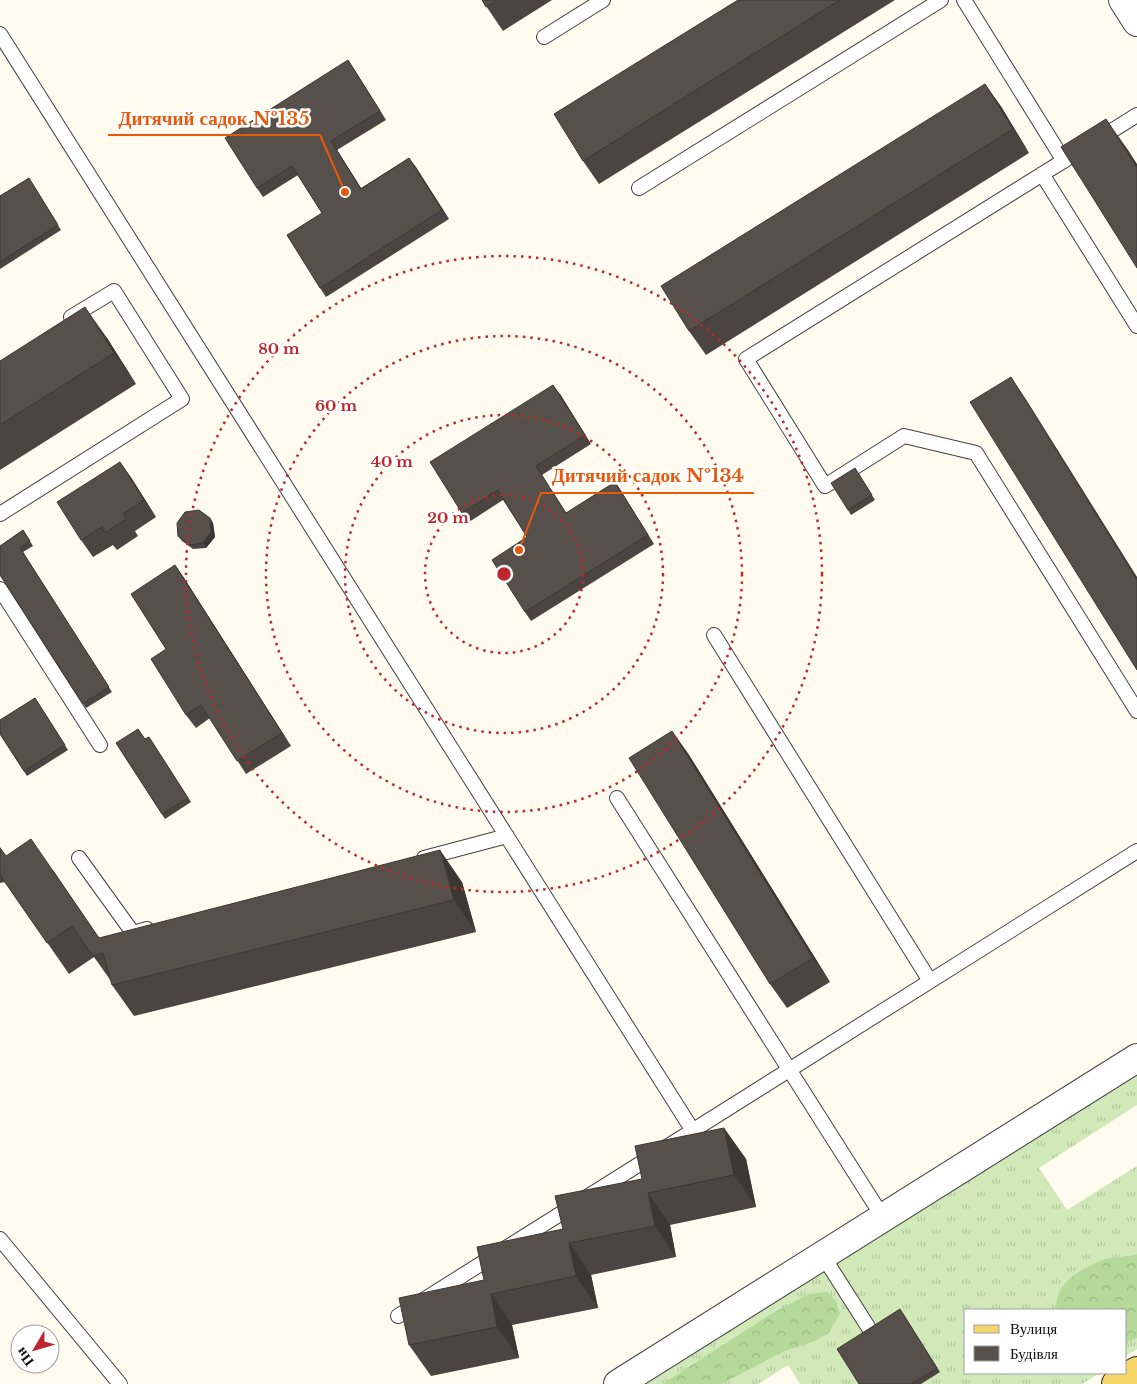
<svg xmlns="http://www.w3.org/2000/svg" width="1137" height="1384" font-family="'Libre Baskerville',serif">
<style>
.grass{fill:url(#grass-tufts)}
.forest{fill:url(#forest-crowns)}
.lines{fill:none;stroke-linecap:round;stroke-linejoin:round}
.service-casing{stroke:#414141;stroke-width:16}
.minor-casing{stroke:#414141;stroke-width:30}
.tertiary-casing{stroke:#414141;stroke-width:30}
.primary-casing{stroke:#1f1f1f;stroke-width:30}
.service{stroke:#fff;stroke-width:14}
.minor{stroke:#fff;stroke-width:28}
.tertiary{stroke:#fff;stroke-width:28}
.primary{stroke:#f6d568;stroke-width:28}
.wall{fill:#4b4440}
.shaded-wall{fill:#3d3734}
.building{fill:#574f4a;stroke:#3d3734}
.ring{fill:none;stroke:#bd272d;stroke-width:2.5;stroke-dasharray:2.5 5}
.centre{fill:#bd272d;stroke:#fff;stroke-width:2.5}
.ring-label{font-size:15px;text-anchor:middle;font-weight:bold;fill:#bd272d;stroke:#fff;stroke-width:5;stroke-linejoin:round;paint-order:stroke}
.leader{fill:none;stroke:#e8590c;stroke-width:2}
.callout-dot{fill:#e8590c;stroke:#fff;stroke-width:2}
.callout-label{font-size:19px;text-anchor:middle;font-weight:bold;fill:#e8590c;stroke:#fff;stroke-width:5;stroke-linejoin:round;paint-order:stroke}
</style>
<defs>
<pattern id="grass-tufts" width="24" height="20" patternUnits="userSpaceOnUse" patternTransform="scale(1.25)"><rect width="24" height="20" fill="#d1e9b9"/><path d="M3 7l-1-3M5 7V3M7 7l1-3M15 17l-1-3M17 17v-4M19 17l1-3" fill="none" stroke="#b2c79e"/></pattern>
<pattern id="forest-crowns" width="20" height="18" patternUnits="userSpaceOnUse" patternTransform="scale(1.25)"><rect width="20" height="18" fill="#b5d999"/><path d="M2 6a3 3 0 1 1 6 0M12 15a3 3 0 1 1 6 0" fill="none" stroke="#9ab983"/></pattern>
</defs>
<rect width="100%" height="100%" fill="#fffcef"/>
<path class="grass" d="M1137 1074V1105L1039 1168 1067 1210 1137 1166V1254C1127 1257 1116 1256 1106 1259 1084 1266 1053 1284 1057 1310H966V1373H1100L1082 1384H800L788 1365 758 1384H722L783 1352 810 1343 769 1315 662 1384H645Z
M1137 1338V1349L1126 1356V1343Z"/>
<path class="forest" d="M1137 1254V1338L1126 1343V1310H1057C1052 1284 1084 1266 1106 1259 1116 1256 1127 1257 1137 1254Z
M827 1292 836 1301 840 1314 828 1334 810 1343 783 1352 722 1384H662L769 1315 809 1294Z"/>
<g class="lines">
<g class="service-casing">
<path id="service" d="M964 0 1064 161
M0 34 693 1131
M544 37 603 0
M1137 115 746 359 825 486 904 436 976 453 1137 711
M1042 174 1137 326
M639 188 941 0
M0 514 182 399 114 291 71 317
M0 589 100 745
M714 635 930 981
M617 798 884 1219
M79 858 133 933 147 929
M424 858 507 836
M0 1239 120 1384
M823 1256 872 1333
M398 1316 1137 851"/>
</g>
<g class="minor-casing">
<path id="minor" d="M618 1384 1137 1058"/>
</g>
<g class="tertiary-casing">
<path id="tertiary" d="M1123 0 1137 22"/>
</g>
<g class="primary-casing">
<path id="primary" d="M1116 1384 1137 1371"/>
</g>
<use href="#service" class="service"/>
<use href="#minor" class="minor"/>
<use href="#tertiary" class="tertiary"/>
<use href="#primary" class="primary"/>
</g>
<path class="wall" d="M482 0H552L503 31Z
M738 0H895L599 184 583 161Z
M348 60 386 120 337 150 361 188 409 158 449 219 326 297 320 288 322 213 298 175 263 197 257 188Z
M985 84 1002 108 1029 153 706 355 689 331Z
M29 178 61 230 0 269V196Z
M107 338 136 384 0 470V361Z
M560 394 591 444 542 475 566 513 615 482 654 544 531 621 525 612 527 537 503 500 469 522 462 513Z
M120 462 132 479 156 517 135 531 138 536 117 550 113 545 93 557 81 540Z
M858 473 875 500 851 515 848 510Z
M210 518 213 523 215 537 206 548 193 549 182 541 178 536Z
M23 530 33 546 23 552 112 692 86 708 0 575Z
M175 565 184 578 291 746 246 774 210 718 196 728 186 715 166 649Z
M35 698 68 750 27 776 0 734Z
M672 731 689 755 830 982 787 1008 770 984Z
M149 737 191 802 165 819 116 743 145 739Z
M0 847 6 856 53 870 99 938 462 882 476 932 134 1016 112 985 111 981 94 957 69 974 5 882 0 883Z
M724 1128 746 1159 756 1207 670 1225 676 1257 591 1275 598 1308 512 1325 519 1358 431 1376 409 1345 484 1280 642 1179Z
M903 1314 940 1372 921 1384H859Z"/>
<path class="shaded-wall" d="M348 60 354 69 386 120 380 111Z
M985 84 1002 108 1029 153 1013 129Z
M1106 119 1128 150 1137 164V168Z
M331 141 337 150 367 198 361 189Z
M409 158 416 167 449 219 442 210Z
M85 307 107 338 136 384 114 353Z
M1011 377 1027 401 1137 577V580Z
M553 385 560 394 591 444 585 435Z
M120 462 132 479 156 517 144 500Z
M615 482 621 491 654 544 648 535Z
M210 518 213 523 215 537 206 548 203 543Z
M175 565 184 578 291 746 282 733Z
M672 731 689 755 830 982 813 958Z
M440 850 462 882 476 932 454 900Z
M724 1128 746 1159 756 1207 734 1175Z
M648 1193 670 1225 676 1257 655 1226Z
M569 1243 591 1275 598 1308 576 1276Z
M491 1294 512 1325 519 1358 497 1327Z"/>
<path class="building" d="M482 0H497L486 7Z
M738 0H840L583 161 554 114Z
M348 60 380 111 331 141 361 189 409 158 442 210 320 288 287 235 322 213 292 166 257 188 225 138Z
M985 84 1013 129 689 331 661 286Z
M1106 119 1137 168V268L1061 147Z
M29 178 58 225 0 262V196Z
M85 307 114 353 0 425V361Z
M1011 377 1137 580V670L970 402Z
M553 385 585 435 536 466 566 513 615 482 648 535 525 612 492 560 527 537 498 490 462 513 430 462Z
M120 462 144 500 123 514 126 519 105 533 102 527 81 540 57 502Z
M855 468 872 495 848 510 831 483Z
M199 510 210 518 211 532 203 543 189 545 178 536 177 523 185 512Z
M23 530 30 541 20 548 109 687 83 704 0 575V546Z
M175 565 282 733 237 761 201 705 186 715 151 659 166 649 131 594Z
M35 698 65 745 24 771 0 734V720Z
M138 729 145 739 149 737 188 798 162 814 116 743Z
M672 731 813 958 770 984 629 758Z
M31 839 99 938 440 850 454 900 112 985 103 953 93 956 72 926 47 943 0 875V848L6 856Z
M724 1128 734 1175 648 1193 655 1226 569 1243 576 1276 491 1294 497 1327 409 1345 399 1298 484 1280 477 1247 563 1229 555 1196 642 1179 635 1146Z
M900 1309 937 1368 911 1384H859L837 1349Z"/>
<g class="ring">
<circle cx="504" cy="574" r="79"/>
<circle cx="504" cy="574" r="159"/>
<circle cx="504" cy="574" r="238"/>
<circle cx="504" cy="574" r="318"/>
</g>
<circle cx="504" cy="574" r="8" class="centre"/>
<g class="ring-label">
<text x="279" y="354">80 m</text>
<text x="336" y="411">60 m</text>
<text x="392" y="467">40 m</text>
<text x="448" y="523">20 m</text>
</g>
<path class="leader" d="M345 192L320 135H108M519 550L541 493H754"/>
<g class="callout-dot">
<circle cx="345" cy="192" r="5"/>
<circle cx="519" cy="550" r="5"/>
</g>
<g class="callout-label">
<text x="214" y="125">Дитячий садок №135</text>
<text x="648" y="482">Дитячий садок №134</text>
</g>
<rect x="964" y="1309" width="162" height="65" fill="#ffffff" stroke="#9f9f9f"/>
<rect x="974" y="1325" width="25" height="8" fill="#f6d568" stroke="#9f9f9f"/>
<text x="1010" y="1334" font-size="15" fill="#0e0e0e">Вулиця</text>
<rect x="974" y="1346" width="25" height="15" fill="#574f4a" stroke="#9f9f9f"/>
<text x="1010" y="1359" font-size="15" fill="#0e0e0e">Будівля</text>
<g transform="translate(35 1349) rotate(232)"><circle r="24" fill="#ffffff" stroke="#9f9f9f"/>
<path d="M0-4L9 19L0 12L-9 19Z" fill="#bd272d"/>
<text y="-8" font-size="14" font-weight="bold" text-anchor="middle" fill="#0e0e0e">Пн</text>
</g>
</svg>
